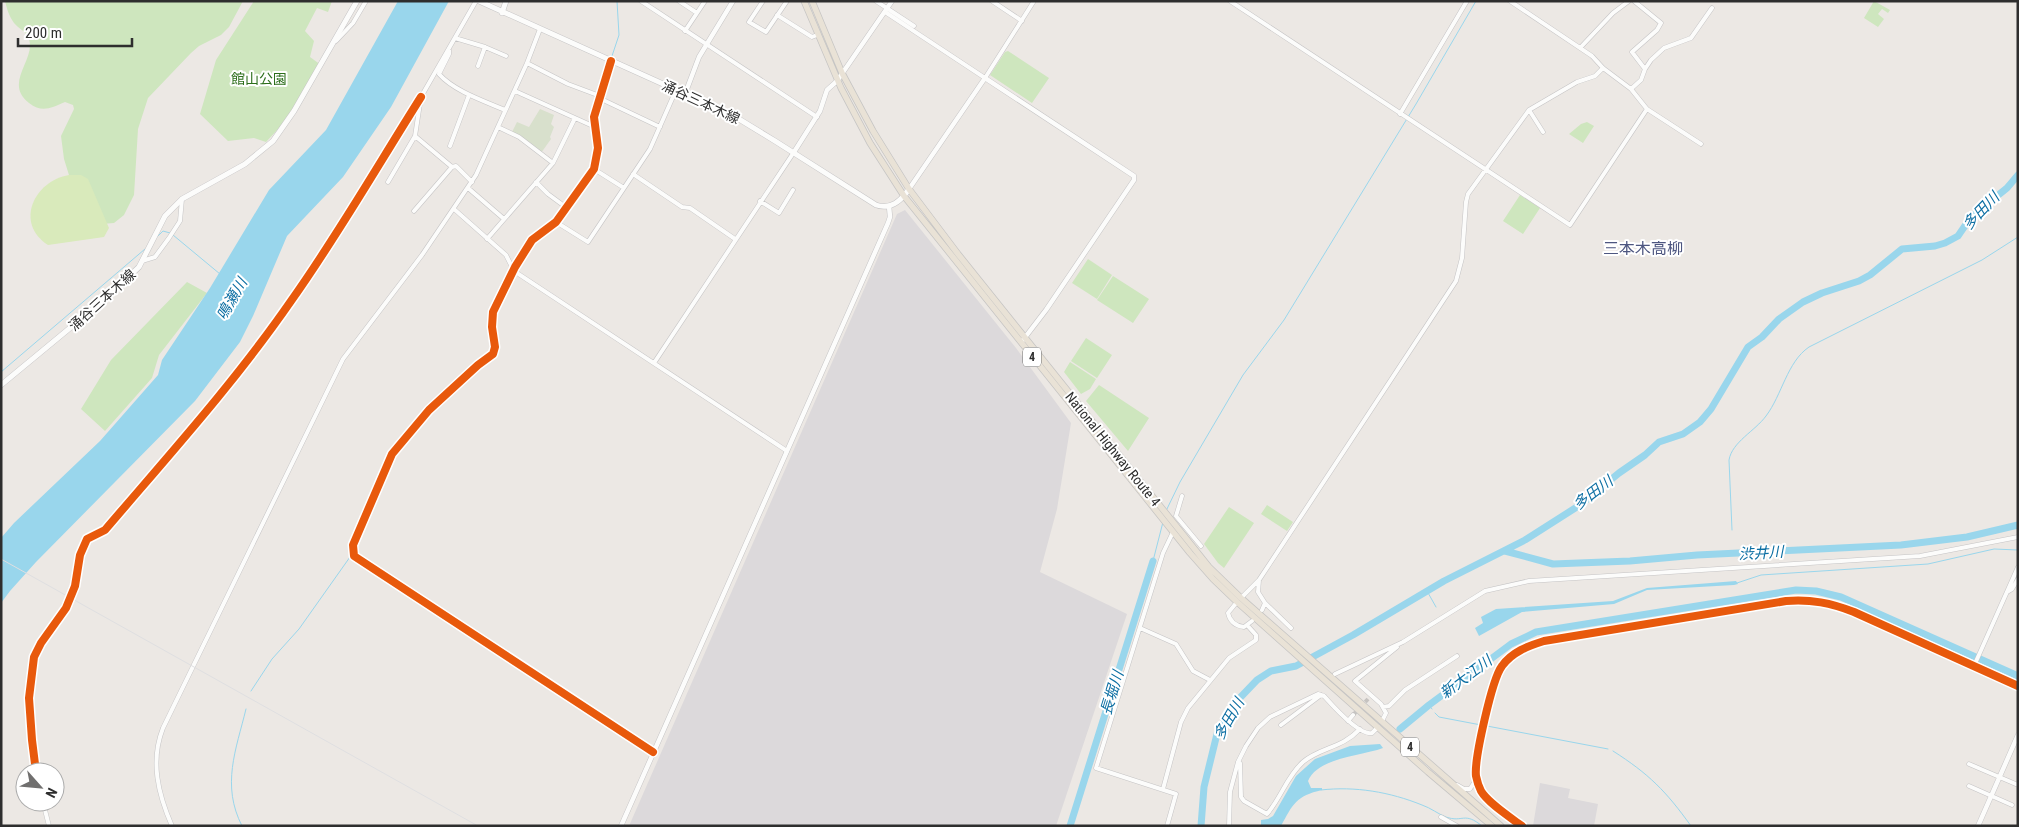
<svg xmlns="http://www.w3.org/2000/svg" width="2019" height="827" font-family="'Roboto Condensed','Noto Sans JP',sans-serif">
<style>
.industrial{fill:#dcd9db}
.green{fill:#cee6be}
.cemetery{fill:#d8e0cc}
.pitch{fill:#d9eabb}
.water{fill:#99d6ec}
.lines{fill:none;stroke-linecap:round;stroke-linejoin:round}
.stream{stroke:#99d6ec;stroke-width:1}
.river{stroke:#99d6ec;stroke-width:7}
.minor-tunnel{stroke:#c6c3c0;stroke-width:4;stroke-dasharray:4 2;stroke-linecap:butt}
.minor-casing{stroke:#c5c4c5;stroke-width:5}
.tertiary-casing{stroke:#c5c4c5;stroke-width:5.5}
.secondary-casing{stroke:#c5c4c5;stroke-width:6}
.trunk-casing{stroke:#c6c5c4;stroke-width:7}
.minor{stroke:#fcfcfb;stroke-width:4}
.tertiary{stroke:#fcfcfb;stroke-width:4.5}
.secondary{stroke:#fcfcfb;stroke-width:5}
.trunk{stroke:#e9e2d6;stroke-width:5.5}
.rail{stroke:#dfdfe1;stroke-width:1}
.cycleway-casing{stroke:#fff;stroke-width:11}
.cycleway{stroke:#e8590c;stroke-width:8}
.labels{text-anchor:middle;stroke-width:4;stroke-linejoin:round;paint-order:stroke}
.shield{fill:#fff;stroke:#6d6d6d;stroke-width:1}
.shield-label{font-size:12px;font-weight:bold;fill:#2e2e2e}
.park-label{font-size:14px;fill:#2c6e1b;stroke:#fff}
.street-label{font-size:14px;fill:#2e2e2e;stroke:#fff}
.water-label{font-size:15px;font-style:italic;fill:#0d6fa3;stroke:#fff}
.quarter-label{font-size:16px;fill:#4d5680;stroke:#fff}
</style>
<rect width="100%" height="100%" fill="#ece8e4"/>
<path class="industrial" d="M905 210 1016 348 1071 423 1057 509 1040 572 1127 614 1056 826H629L897 214Z
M1540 783 1570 789 1568 798 1598 804 1594 826H1533Z"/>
<path class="green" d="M5 1H243L229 27 221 35 199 46 191 53 148 98 138 129 134 195 124 215 114 223 101 224 73 188 64 159 61 136 74 109 73 105 65 102C51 108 42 113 29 103 3 83 36 60 29 39 27 32 18 28 14 23 9 16 7 9 5 1Z
M254 1H332L328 12 317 8 305 31 314 41 310 57 321 65 293 113 266 142 254 138 228 141 200 114 216 60Z
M1874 1 1890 10 1888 13 1882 9 1878 14 1884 19 1878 27 1864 18Z
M1008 51 1049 78 1032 103 990 75 1005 52Z
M1587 122 1594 126 1583 143 1569 134 1581 124Z
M1520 195 1540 208 1523 234 1503 221Z
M1088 259 1112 275 1097 299 1072 283Z
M1113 276 1149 299 1133 323 1097 300Z
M187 282 207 293 159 355 152 378 105 431 81 409 111 360Z
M1086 338 1112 355 1097 378 1071 361Z
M1070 362 1096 379 1090 389 1081 394 1064 372Z
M1099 385 1149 418 1128 451 1086 401Z
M1267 505 1293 522 1287 531 1261 514Z
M1229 507 1254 523 1224 568 1218 563 1204 544Z"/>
<path class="cemetery" d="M540 109 554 115 551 124 554 127 550 137 551 139 541 153 512 132 517 122 529 127Z"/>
<path class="pitch" d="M69 175H81L88 179 109 228 104 237 48 245C14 223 34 181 69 175Z"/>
<path class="water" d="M398 1H449L391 107 343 177 287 236 253 316 240 342 195 401 36 562 10 591 1 603V538L14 523 100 441 158 375 162 360 210 288 269 190 326 130Z
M1736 581 1738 584 1734 585 1647 590 1614 604 1522 612 1479 636 1475 628 1483 623 1481 617 1496 609 1613 601 1647 588Z
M1380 744 1383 748C1362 756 1318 757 1308 781L1311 788H1322V790C1296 796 1293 804 1281 826L1261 825V820L1268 819 1273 816 1296 776 1315 759 1350 746Z"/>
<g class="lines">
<path class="stream" d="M611 59 619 35 617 1
M590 172 595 156
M173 235 220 274
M157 237 163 231 170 233
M516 262 529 241 542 230
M1 372 145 249
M410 430 428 407 492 351 490 325 492 308 511 270
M376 487 388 456 398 445
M1166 511 1180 482 1243 375 1284 320 1416 104 1476 1
M1732 530 1729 460C1732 442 1755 431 1766 416 1782 395 1787 362 1809 347L1982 260 2018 237
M1153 561 1163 522
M1737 583 1761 575 1928 564 1994 549 2018 550
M1427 591 1436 607
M251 691 272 659 299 629 350 557 351 541 361 523
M1429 705 1432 709
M1435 713 1439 717 1481 725
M1487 726 1608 749
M1613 751C1649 774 1666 791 1691 826
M1321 790C1355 786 1390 792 1422 805 1431 808 1438 814 1446 817 1463 823 1464 811 1482 826
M242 826C221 785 236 750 246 709"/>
<path class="river" d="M1505 551 1553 564 1630 561 1697 555 1901 545 1967 537 2018 525
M1400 729 1429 705 1511 644 1536 632 1796 590 1816 591 1841 597 2018 676
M1070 826 1153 561
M1201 826 1204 787 1217 734 1235 703 1257 680 1271 671 1296 666 1353 635 1444 581 1525 540 1580 505 1619 473 1645 455 1659 442 1683 434 1700 422 1711 409 1748 347 1762 337 1779 319 1803 302 1822 293 1859 281 1870 275 1902 249 1935 246 1945 243 1958 236 1971 217 2007 188 2018 175"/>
<path class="minor-tunnel" d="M1353 715 1368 699"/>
<g class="minor-casing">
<path id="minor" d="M641 1 817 117
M679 1 697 13
M763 1 749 22 766 32 787 1
M876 1 914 26
M992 1 1022 21
M1230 1 1570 225 1647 109
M1510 1 1592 56 1603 68 1631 89 1647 109 1701 144
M1634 1 1661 23 1657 30 1632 52 1645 69
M885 12 985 78 1034 1
M777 15 812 37 817 35
M685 31 705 1
M455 38 485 47 506 56
M336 41 353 23 366 1
M1580 48 1613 13 1629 1
M449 50V54L439 74C454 91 484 101 505 110
M611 61 594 117 598 148 594 169 556 222 532 240 515 267 493 312 492 327 495 347 493 354 478 365 429 410 392 454 353 545 354 556 653 752
M527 63 568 84 600 96
M478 66 485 47
M1631 89 1641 80 1645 69 1651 60 1664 48 1691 38 1712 8
M515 91 595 127
M599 98 660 127
M1529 110 1543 132
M1400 114 1467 1
M498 127 519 137 553 163
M450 146 469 95
M594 169 624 188
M633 174 682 207 690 208 735 239
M388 182 415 136
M472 182 456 166 452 167 415 136 421 97 476 1
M536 182 548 194 567 208
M468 188 504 219
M760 201 779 213 793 190
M454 209 506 255 514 271 787 451
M414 211 452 167
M556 222 588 242 650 149 676 90
M487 239 553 163 575 118
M142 261 155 257 169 238 180 221 182 199
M654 363 794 152
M1182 496 1176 516 1201 546
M1259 580 1258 592 1265 603 1262 610
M2007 592 2012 589 2018 579
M1241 598 1259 580 1456 281 1462 258 1466 202 1468 194 1529 110 1577 82 1595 76 1603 68
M1237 602 1228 613C1230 622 1235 626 1244 627L1252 621
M1265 603 1291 628
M1140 628 1176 644 1193 671 1210 680
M1974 666 2018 567
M1335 674 1403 642 1485 591 1529 581 1920 556 2018 537
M1383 707 1389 706 1405 690 1457 656
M1348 721 1353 715
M1382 721 1386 713 1381 704 1355 681 1397 647
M1281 725 1321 695
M1238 762 1240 763 1241 797 1244 801 1267 814C1281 798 1287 776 1303 762 1321 747 1341 749 1360 729
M1969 764 2018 785
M36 772 32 740 29 698 34 657 41 643 66 608 75 586 80 555 87 539 105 530C169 455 235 382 291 301 338 235 378 165 421 97
M1457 785 1464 789H1470L1477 778
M1969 786 2012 805
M1163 789 1181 722 1188 708 1229 658 1256 640V635L1247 625
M43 802 49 826
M1441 817 1457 826
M172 826C158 794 150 761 163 728L343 359 422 255 476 175 527 63 540 29
M1167 826 1176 794 1096 768 1163 553 1173 532
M1229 826 1230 792 1238 762 1246 746 1258 728 1270 717 1318 694 1324 696C1332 705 1359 736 1372 733 1373 732 1377 728 1378 727"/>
</g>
<g class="tertiary-casing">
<path id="tertiary" d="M685 94 699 57 733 1
M794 152 820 111 827 90 837 81 892 1
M909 189 985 78 1134 176V180L1046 310 1023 340
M621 826 888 223 890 217 889 206
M1522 826C1510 817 1488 803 1481 791 1479 787 1477 781 1476 776 1474 760 1492 679 1502 666 1512 652 1528 646 1544 641L1786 601C1811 599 1831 603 1854 612L2018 686
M1978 826 2018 735"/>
</g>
<g class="secondary-casing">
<path id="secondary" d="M479 1 734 116 775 141 876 205C891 210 901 201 909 189
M502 13 506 1
M1 385 105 299 139 267 165 216 182 199 245 164 273 141 294 111 357 1"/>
</g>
<g class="trunk-casing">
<path id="trunk" d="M804 1 841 88 870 143 904 196 1190 553 1213 579 1237 602 1428 772 1492 826
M812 1 842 73 873 131 909 189 958 254 1209 567 1241 598 1501 826"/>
</g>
<use href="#minor" class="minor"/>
<use href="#tertiary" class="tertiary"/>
<use href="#secondary" class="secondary"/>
<use href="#trunk" class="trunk"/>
<path class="rail" d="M1 559 478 826"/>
<g class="cycleway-casing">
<path id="cycleway" d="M611 61 594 117 598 148 594 169 556 222 532 240 515 267 493 312 492 327 495 347 493 354 478 365 429 410 392 454 353 545 354 556 653 752
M36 772 32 740 29 698 34 657 41 643 66 608 75 586 80 555 87 539 105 530C169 455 235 382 291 301 338 235 378 165 421 97
M1522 826C1510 817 1488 803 1481 791 1479 787 1477 781 1476 776 1474 760 1492 679 1502 666 1512 652 1528 646 1544 641L1786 601C1811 599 1831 603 1854 612L2018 686"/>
</g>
<use href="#cycleway" class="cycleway"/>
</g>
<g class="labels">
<g class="shield">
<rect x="1023" y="347.5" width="18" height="19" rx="4"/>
<rect x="1401" y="737.5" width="18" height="19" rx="4"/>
</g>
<g class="shield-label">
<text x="1032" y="361">4</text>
<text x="1410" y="751">4</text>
</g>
<g class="park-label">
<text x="259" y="84">館山公園</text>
</g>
<g class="street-label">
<text transform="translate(701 102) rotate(25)" y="5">涌谷三本木線</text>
<text transform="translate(102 300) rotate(-42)" y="5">涌谷三本木線</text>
<text transform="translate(1113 449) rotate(51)" y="5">National Highway Route 4</text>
</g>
<g class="water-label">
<text transform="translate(1981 211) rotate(-46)" y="5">多田川</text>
<text transform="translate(232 299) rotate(-60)" y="5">鳴瀬川</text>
<text transform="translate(1593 493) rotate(-37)" y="5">多田川</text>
<text transform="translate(1761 553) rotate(-3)" y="5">渋井川</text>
<text transform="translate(1466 677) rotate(-37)" y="5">新大江川</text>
<text transform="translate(1112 693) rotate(-73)" y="5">長堀川</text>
<text transform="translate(1229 719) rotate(-60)" y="5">多田川</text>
</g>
<g class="quarter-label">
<text x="1643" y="254">三本木高柳</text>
</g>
</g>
<rect width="2019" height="827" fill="none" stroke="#2e2e2e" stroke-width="5"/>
<g transform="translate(40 787) rotate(117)"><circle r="24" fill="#ffffff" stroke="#ababab"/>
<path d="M0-4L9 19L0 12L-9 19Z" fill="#706f6e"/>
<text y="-8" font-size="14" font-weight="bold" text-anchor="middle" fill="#2e2e2e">N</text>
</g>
<path d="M18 38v8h114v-8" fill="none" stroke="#2e2e2e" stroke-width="2.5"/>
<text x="25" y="38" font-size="15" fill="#2e2e2e" stroke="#ffffff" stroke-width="4" paint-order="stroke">200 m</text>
</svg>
